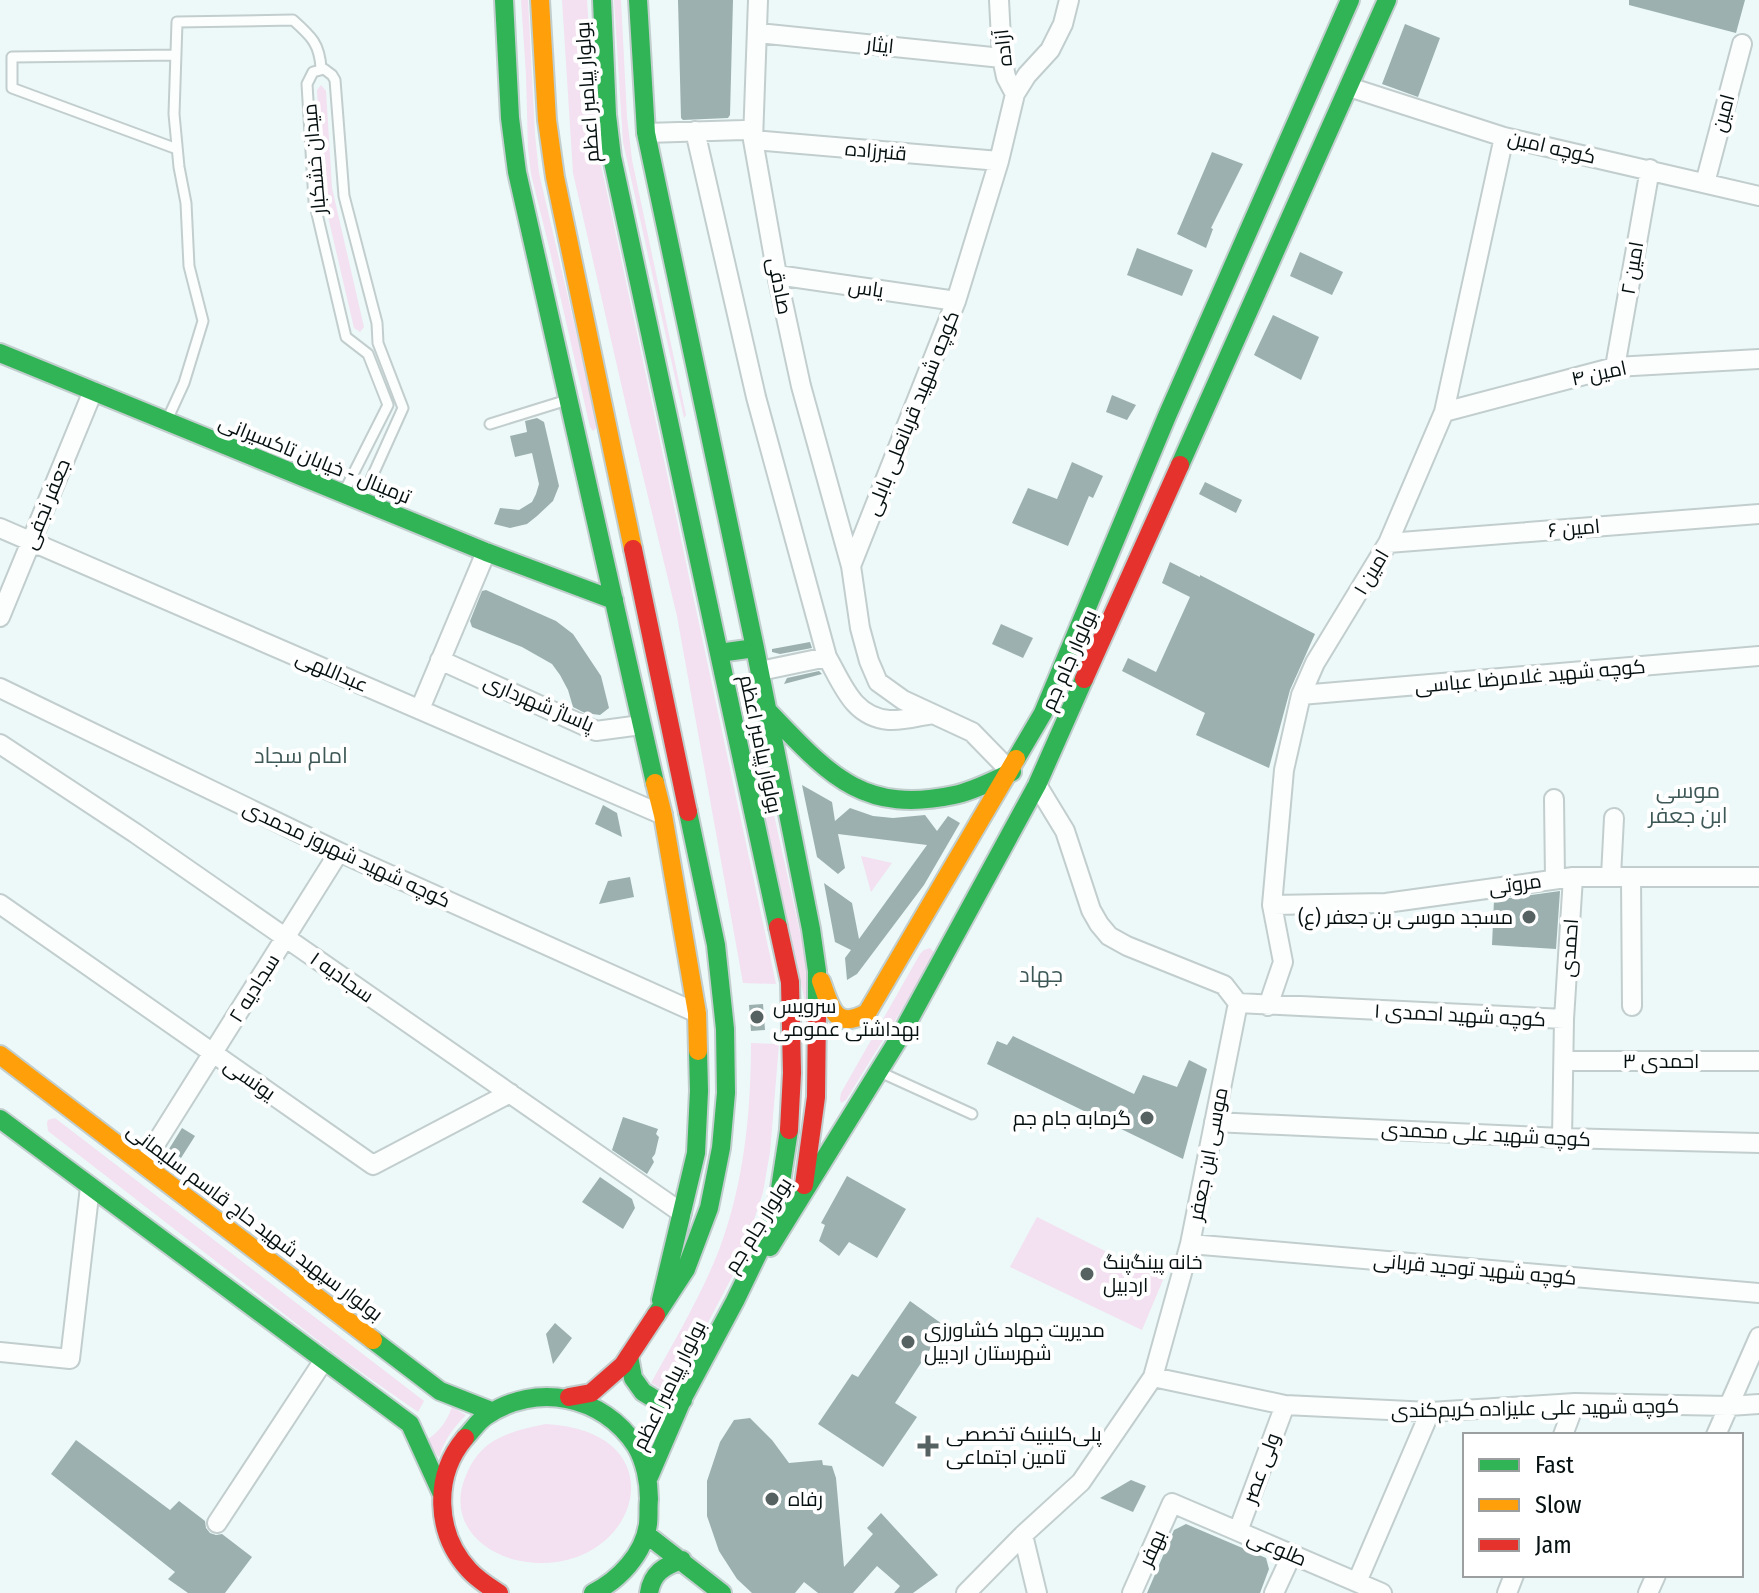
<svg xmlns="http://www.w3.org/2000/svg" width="1759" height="1593" font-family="'Fira Sans Condensed',Cairo,sans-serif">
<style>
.green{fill:#f3e0f1}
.building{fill:#9cb0af}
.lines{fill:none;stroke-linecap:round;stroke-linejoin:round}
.lane-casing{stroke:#c2cecd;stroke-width:13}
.street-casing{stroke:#c2cecd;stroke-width:22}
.fast-casing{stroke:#c2cecd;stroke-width:22}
.slow-casing{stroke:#c2cecd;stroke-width:22}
.jam-casing{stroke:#c2cecd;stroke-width:22}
.lane{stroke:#fcfefe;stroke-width:9}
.street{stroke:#fcfefe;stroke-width:18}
.fast{stroke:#30b455;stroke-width:18}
.slow{stroke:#ff9f0a;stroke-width:18}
.jam{stroke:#e5322d;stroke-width:18}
.poi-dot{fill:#566261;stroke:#fff;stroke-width:3}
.labels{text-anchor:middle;stroke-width:8;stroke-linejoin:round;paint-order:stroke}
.street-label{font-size:20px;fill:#061010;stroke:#fff}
.poi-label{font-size:20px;fill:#061010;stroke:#fff;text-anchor:start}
.neighbourhood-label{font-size:22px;fill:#3d5856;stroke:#fff}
</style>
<rect width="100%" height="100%" fill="#ecf9f8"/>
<path class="green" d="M521 0H528L535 134 539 173 598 426 593 431 590 427 549 247 531 174 528 149 526 75Z
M562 0H587L597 146 776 984 743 983 677 616 628 414 573 173Z
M614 0H621L627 117 632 160 686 415 684 418 623 142Z
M321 85 326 91 332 188 364 327 360 332 354 328 323 195 317 90Z
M754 744 759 747 805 955 813 1039 751 750Z
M861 856 892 863 871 892Z
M930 948 936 954 846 1100 841 1103 840 1099 841 1093 920 954 924 950Z
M751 1043 779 1044 770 1152 763 1192 741 1260 695 1347 663 1390 651 1383C675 1340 701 1296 719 1250 744 1184 751 1113 751 1043Z
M55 1118 424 1401 418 1412 342 1359 48 1131 47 1123 48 1120Z
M1037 1217 1163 1280 1142 1330 1010 1267Z
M452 1407 466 1415C453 1428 444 1440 439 1458L427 1440C440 1431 447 1421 452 1407Z
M546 1424C684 1432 637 1576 527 1562 481 1556 445 1520 467 1473 472 1461 479 1452 489 1444 506 1432 526 1428 546 1424Z"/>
<path class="building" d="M678 0H733L730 115 728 118 683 120 681 118Z
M1629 0H1745L1736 33 1629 5Z
M1405 24 1440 38 1418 97 1382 84Z
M1212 152 1243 164 1211 228 1213 229 1206 248 1177 234Z
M1137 248 1193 270 1182 296 1127 275Z
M1300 252 1343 272 1332 295 1290 276Z
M1273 315 1319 337 1301 380 1254 355Z
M1112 395 1136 405 1127 420 1106 412Z
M537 418 544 422 559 486 553 501 537 516 527 524 510 528 494 524 500 508 519 510 532 502 536 494 539 484 532 453 515 457 510 436 527 432 525 421Z
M1072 462 1103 476 1093 498 1089 496 1068 546 1012 523 1028 488 1057 499Z
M1205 482 1242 500 1236 513 1199 494Z
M1170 562 1200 577V575L1315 634 1290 690 1269 768 1196 735 1205 713 1122 671 1128 658 1156 672 1190 597 1162 583Z
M486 590 556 621 573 634 601 676 609 708 600 715 585 713 573 707 568 690 560 675 552 664 522 647 472 627 470 621 482 591Z
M1001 624 1033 638 1023 658 992 644Z
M810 642 812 648 780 654 772 652V649Z
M819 671 822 674 784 684 787 678Z
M802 785 832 802 835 821 850 808 873 816 893 818 925 815 937 831 948 816 960 823 924 885 857 974 847 980 845 958 851 950 835 942 824 883 852 903 859 939 927 845 838 834 845 868 838 874 817 857Z
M603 805 617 813 622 837 595 824Z
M630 877 634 897 599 904 608 881Z
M1560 891 1556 949 1492 945 1494 900Z
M763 1004 765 1030 751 1031 749 1005Z
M1013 1036 1134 1094 1143 1075 1177 1087 1189 1060 1207 1069 1183 1159 987 1064 997 1041 1007 1045Z
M623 1117 658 1129 656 1134 659 1137 655 1154 652 1158 654 1162 647 1174 612 1150Z
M182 1128 195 1136 181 1158 169 1149Z
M847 1176 906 1209 877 1258 849 1242 839 1256 819 1241 825 1225 821 1223Z
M600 1177 632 1199 635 1208 623 1229 582 1202Z
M910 1301 945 1326 895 1403 917 1417 883 1467 818 1424 852 1374 858 1377Z
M555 1323 572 1338 553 1364 546 1334Z
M750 1418 772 1440 789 1463 822 1460 823 1465 832 1466 836 1478 844 1567 873 1534 867 1528 881 1513 938 1575 913 1593H894L900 1586 877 1566 853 1593H818L804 1582 795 1593H752L737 1579 719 1551 707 1516V1481L720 1442 734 1420Z
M76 1440 170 1510 179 1501 205 1521 206 1528 210 1533 216 1535 222 1534 252 1557 225 1593H188L168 1579 175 1572 51 1474Z
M1131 1480 1146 1486 1133 1512 1100 1498Z
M1186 1524 1266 1558 1269 1569 1260 1593H1147L1174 1530Z"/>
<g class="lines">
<g class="lane-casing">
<path id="lane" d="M176 55 12 57V88L177 149
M168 418 184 383 203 321 189 266 186 203 179 167 174 114 177 22 293 20C311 36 320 44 321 69
M490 424 564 401
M345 490 388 405 368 354 346 337 314 201 307 84 313 72 324 69 332 75 335 80 344 196 377 323 378 343 403 408 362 499
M882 1073 972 1114"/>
</g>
<g class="street-casing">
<path id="street" d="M758 0 753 140 777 275 801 386 851 566
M999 0 1002 58 1006 77 1015 94
M758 33 1002 58
M1349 87 1504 137 1759 196
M695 131 756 397 827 657C843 685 853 717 889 720 903 721 919 716 933 714
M646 133 744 130
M753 140 999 161
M1705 183 1742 44
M777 275 956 301
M1615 367 1650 169
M1444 412 1615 367 1759 359
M0 528 663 815
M1388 543 1759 514
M0 617 93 391
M440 660 596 731 641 725
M760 671 827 657
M0 688 339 852 697 1013
M1301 695 1759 656
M420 709 486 552
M0 744 135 833 682 1213
M1010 771 972 732 903 700 878 682 869 661 860 628 851 566 956 301 999 161 1015 94 1027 75 1050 50 1063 24 1069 0
M1554 799 1555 879
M1611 876 1614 818
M1631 878 1632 1006
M0 904 373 1165 510 1093
M1272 905 1386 903 1573 877H1759
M1238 1003 1564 1019 1562 1138
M1268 1006 1283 962 1272 905 1284 770 1301 695 1315 663 1388 543 1444 412 1504 137
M1564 1019 1573 877
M1564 1061H1759
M1214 1122 1562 1138 1759 1143
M143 1164 339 852
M1190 1244 1759 1293
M0 1352 70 1359 90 1187
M1153 1377 1285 1405 1430 1412 1575 1403 1729 1406 1759 1404
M1563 1435 1575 1403
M1716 1435 1759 1337
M217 1523 324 1360
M1238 1531 1285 1405
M1023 1535 1037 1593
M1357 1582 1430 1412
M966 1593 1023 1535 1081 1482 1153 1377 1190 1244 1238 1003 1224 985 1127 946 1109 936 1099 924 1091 910 1065 831 1037 785
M1132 1593 1172 1503 1382 1593
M1274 1593 1292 1554
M1507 1593 1514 1575
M1648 1593 1656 1575"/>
</g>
<g class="fast-casing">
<path id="fast" d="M504 0 510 118 517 172 655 783
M602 0 607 115 612 157 778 927
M638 0 646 133 755 648 811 929 817 971V1012
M0 353 486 552 614 600
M1180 465 1387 0
M719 653 755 648
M768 711C827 772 861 815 954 795 974 791 994 780 1012 772
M1016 759 1043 713 1167 416 1350 0
M0 1119 410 1424 441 1492
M770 1247 898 1040 1037 785 1084 679
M661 1300 696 1153 699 1091 698 1051
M656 1315 686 1269 709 1208 721 1148 726 1093 725 1029 716 945 688 812
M373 1340 440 1391 491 1411
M629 1356 633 1378 643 1392 661 1403 683 1400
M465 1438C472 1431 478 1421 486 1416 536 1382 603 1395 636 1446 645 1461 649 1482 649 1499 648 1507 649 1516 648 1524 644 1554 619 1580 593 1593
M649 1477 683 1398 735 1301 767 1235 779 1195 789 1130
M646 1534 722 1593
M649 1593C652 1573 664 1566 682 1560"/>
</g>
<g class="slow-casing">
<path id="slow" d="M540 0 547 120 555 177 633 549
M655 783 663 815 697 1013 698 1051
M821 981C831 1007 834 1031 867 1013L1016 759
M0 1055 373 1340"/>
</g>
<g class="jam-casing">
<path id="jam" d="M633 549 688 812
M1084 679 1180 465
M778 927 790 982 792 1073 789 1130
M804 1185 816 1097 817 1012
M569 1397 591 1393 623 1365 656 1315
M465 1438C433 1476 435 1533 469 1570 478 1580 488 1586 499 1593"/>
</g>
<use href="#lane" class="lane"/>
<use href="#street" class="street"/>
<use href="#fast" class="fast"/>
<use href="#slow" class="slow"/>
<use href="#jam" class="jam"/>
</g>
<g class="poi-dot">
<circle cx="1529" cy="917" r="8"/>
<circle cx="757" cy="1017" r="8"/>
<circle cx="1147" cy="1118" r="8"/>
<circle cx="1087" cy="1274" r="8"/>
<circle cx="908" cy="1342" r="8"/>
<path d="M924 1434h8v8h8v8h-8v8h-8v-8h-8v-8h8z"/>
<circle cx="772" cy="1499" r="8"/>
</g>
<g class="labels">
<g class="street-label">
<text transform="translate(880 45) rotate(6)" y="7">ایثار</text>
<text transform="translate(1003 48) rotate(-96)" y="7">آزاده</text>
<text transform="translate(587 92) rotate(-94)" y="7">بولوار پیامبر اعظم</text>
<text transform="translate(1723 113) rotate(-75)" y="7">امین</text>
<text transform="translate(1552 147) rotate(13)" y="7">کوچه امین</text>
<text transform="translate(876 151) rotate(5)" y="7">قنبرزاده</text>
<text transform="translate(314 159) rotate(-95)" y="7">میدان خشکبار</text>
<text transform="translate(1632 268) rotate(-80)" y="7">امین ۲</text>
<text transform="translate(780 286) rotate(79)" y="7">صادقی</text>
<text transform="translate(866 288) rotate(8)" y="7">یاس</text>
<text transform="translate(1599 373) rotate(-12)" y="7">امین ۴</text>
<text transform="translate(912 413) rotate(-68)" y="7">کوچه شهید قربانعلی بابلی</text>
<text transform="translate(315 459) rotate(22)" y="7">ترمینال - خیابان تاکسیرانی</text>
<text transform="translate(46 504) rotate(-68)" y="7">جعفر نجفی</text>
<text transform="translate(1574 528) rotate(-5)" y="7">امین ۶</text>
<text transform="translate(1371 572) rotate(-59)" y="7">امین ۱</text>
<text transform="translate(1069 660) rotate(-66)" y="7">بولوار جام جم</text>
<text transform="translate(332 671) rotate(23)" y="7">عبداللهی</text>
<text transform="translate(1530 676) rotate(-5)" y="7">کوچه شهید غلامرضا عباسی</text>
<text transform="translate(539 703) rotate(23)" y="7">پاساژ شهرداری</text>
<text transform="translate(761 744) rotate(78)" y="7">بولوار پیامبر اعظم</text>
<text transform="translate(347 854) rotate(25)" y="7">کوچه شهید شهروز محمدی</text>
<text transform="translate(1515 884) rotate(-8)" y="7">مروتی</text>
<text transform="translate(1569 948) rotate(-86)" y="7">احمدی</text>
<text transform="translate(342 977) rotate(35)" y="7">سجادیه ۱</text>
<text transform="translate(254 988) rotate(-58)" y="7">سجادیه ۲</text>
<text transform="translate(1460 1015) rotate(3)" y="7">کوچه شهید احمدی ۱</text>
<text x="1661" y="1068">احمدی ۳</text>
<text transform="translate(250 1079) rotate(35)" y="7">یونسی</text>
<text transform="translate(1486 1134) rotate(3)" y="7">کوچه شهید علی محمدی</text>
<text transform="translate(1208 1154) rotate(-79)" y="7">موسی ابن جعفر</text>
<text transform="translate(255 1222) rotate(37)" y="7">بولوار سپهبد شهید حاج قاسم سلیمانی</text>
<text transform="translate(758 1225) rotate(-58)" y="7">بولوار جام جم</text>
<text transform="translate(1475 1269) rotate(5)" y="7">کوچه شهید توحید قربانی</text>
<text transform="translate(669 1385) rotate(-64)" y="7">بولوار پیامبر اعظم</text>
<text transform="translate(1535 1408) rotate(-1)" y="7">کوچه شهید علی علیزاده کریم‌کندی</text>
<text transform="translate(1261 1468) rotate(-70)" y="7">ولی عصر</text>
<text transform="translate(1152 1548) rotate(-66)" y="7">بهفر</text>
<text transform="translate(1277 1548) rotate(23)" y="7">طلوعی</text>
</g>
<g class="poi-label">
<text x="1513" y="924" text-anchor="end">مسجد موسی بن جعفر (ع)</text>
<text x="773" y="1013">سرویس<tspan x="773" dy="23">بهداشتی عمومی</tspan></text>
<text x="1131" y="1125" text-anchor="end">گرمابه جام جم</text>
<text x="1103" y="1269">خانه پینگ‌پنگ<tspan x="1103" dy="23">اردبیل</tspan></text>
<text x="924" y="1337">مدیریت جهاد کشاورزی<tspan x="924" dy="23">شهرستان اردبیل</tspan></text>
<text x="946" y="1441">پلی‌کلینیک تخصصی<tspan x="946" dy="23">تامین اجتماعی</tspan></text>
<text x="788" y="1506">رفاه</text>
</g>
<g class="neighbourhood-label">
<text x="301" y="763">امام سجاد</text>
<text x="1688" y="798">موسی<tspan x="1688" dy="25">ابن جعفر</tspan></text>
<text x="1041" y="982">جهاد</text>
</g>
</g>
<rect x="1463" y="1433" width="280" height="144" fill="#ffffff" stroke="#9b9f9f" stroke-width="2"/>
<rect x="1479" y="1459" width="40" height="12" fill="#30b455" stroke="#9b9f9f" stroke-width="2"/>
<text x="1535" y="1473" font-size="24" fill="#061010">Fast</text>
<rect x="1479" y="1499" width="40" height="12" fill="#ff9f0a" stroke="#9b9f9f" stroke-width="2"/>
<text x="1535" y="1513" font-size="24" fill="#061010">Slow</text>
<rect x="1479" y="1539" width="40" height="12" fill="#e5322d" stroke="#9b9f9f" stroke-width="2"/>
<text x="1535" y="1553" font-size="24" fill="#061010">Jam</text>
</svg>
